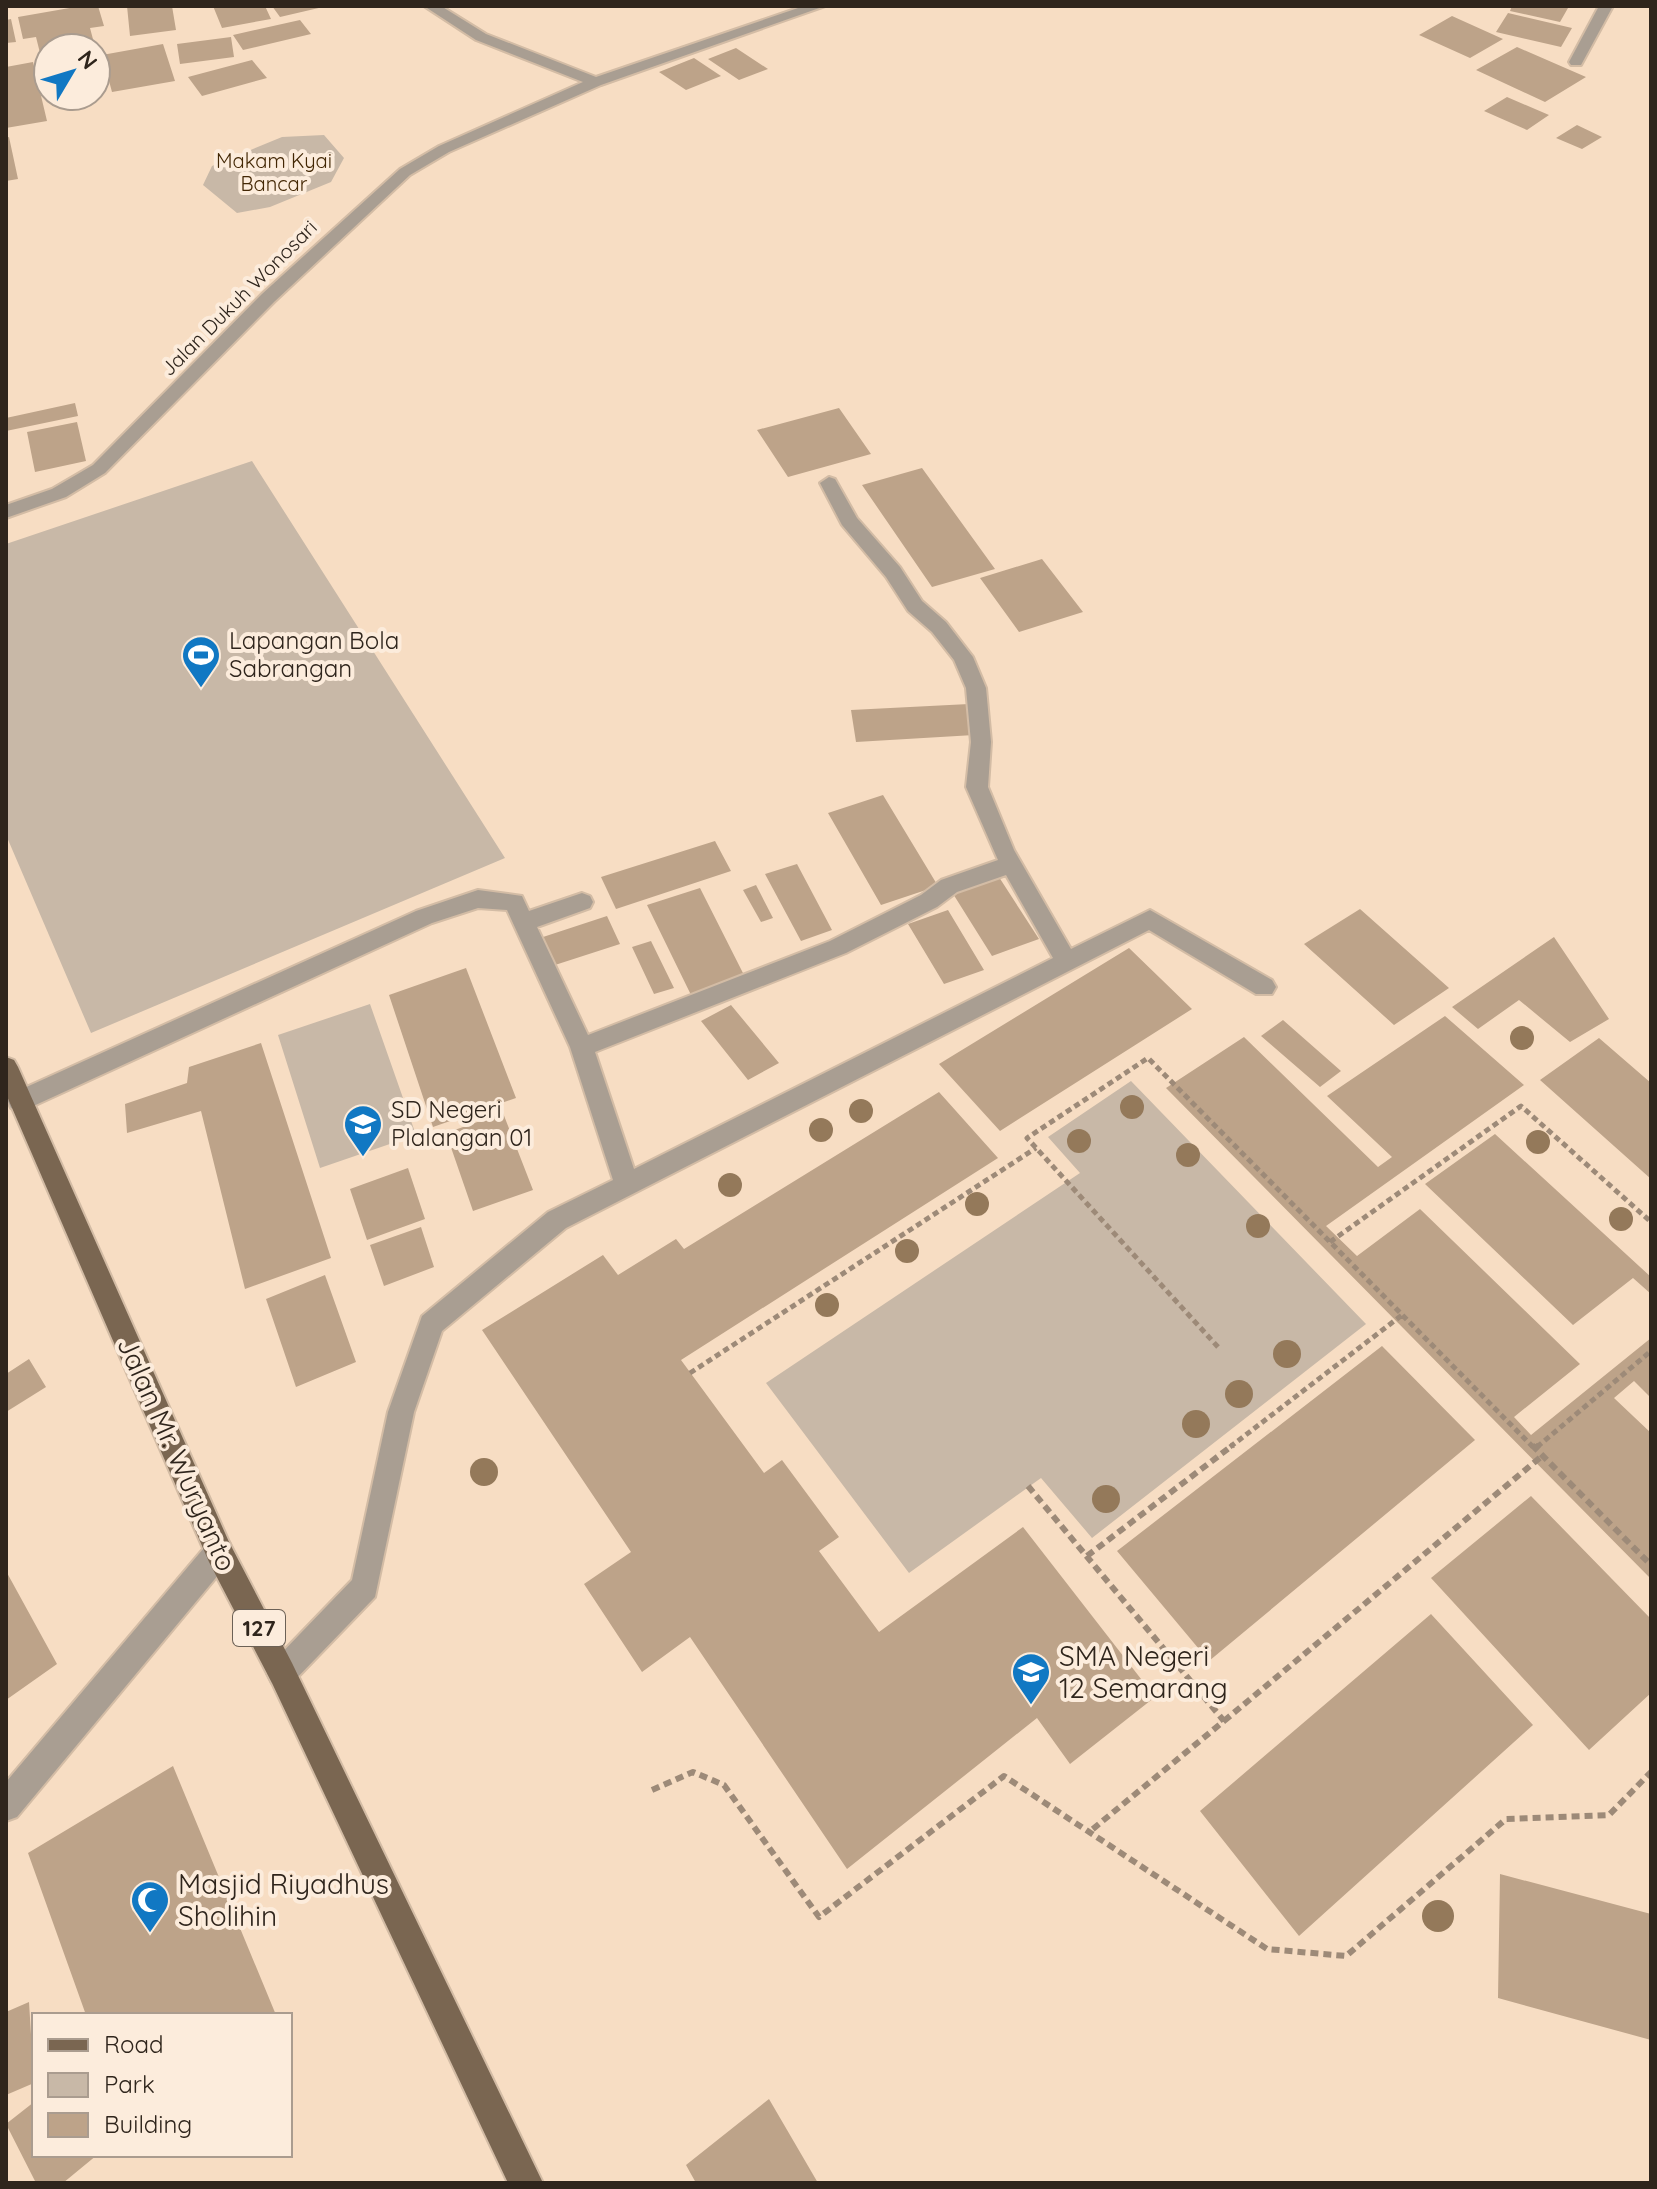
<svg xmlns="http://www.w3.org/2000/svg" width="1657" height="2189" font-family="Quicksand,sans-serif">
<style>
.green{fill:#c8b8a7}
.building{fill:#bda389}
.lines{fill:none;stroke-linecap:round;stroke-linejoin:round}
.minor-casing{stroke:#d3bca5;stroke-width:4}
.major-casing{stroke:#d3bca5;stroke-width:4}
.path-far1{stroke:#9d8a78;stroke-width:5;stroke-dasharray:6 4;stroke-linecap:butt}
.path{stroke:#9d8a78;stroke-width:6;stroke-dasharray:8 5;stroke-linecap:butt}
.minor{fill:#a99e92;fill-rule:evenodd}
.major{fill:#7a6651;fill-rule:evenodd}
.tree{fill:#94795a}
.labels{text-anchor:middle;stroke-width:8;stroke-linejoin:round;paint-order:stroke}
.far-park-label{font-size:20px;fill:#432704;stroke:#fcecdc}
.far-street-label{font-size:20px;fill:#2f251c;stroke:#fcecdc}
.shield{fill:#fcecdc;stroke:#6c6156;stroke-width:2}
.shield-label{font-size:22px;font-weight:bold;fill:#2f251c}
.poi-label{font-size:24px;fill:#2f251c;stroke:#fcecdc;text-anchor:start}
.near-street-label{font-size:28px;fill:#2f251c;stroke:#fcecdc}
.near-poi-label{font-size:28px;fill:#2f251c;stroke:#fcecdc;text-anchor:start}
</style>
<rect width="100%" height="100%" fill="#f7ddc3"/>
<path class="green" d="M324 135 344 158 331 182 270 207 237 213 203 185 212 166 282 137Z
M252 461 505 858 91 1033 6 835V544Z
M370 1004 416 1135 320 1168 278 1035Z
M1131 1081 1366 1324 1092 1538 1041 1478 909 1573 766 1383 1080 1173 1048 1137Z"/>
<path class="building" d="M81 6H98L104 26 90 28 94 43 48 48 40 53 36 37 23 39 18 17Z
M127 6H172L176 30 130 36Z
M213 6H265L271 19 222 28Z
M272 6H323V7L280 17Z
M1512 6H1561L1568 8 1560 22 1510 11Z
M1508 13 1572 28 1561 47 1496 32Z
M1452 16 1503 39 1470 58 1419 35Z
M11 19 16 42 6 43V20Z
M300 20 311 34 243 50 233 35Z
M231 37 234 57 180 64 177 44Z
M163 44 175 81 112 92 102 55Z
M1517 47 1586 77 1545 102 1476 70Z
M736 48 768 69 739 80 708 59Z
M694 58 721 76 686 90 659 72Z
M252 60 267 78 202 96 188 77Z
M33 62 47 121 6 128V67Z
M1507 97 1549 115 1527 130 1484 111Z
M1577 125 1602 137 1582 149 1556 138Z
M9 137 18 179 6 181V138Z
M75 403 78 416 6 431V418Z
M839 408 871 454 788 477 757 430Z
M77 422 86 461 35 472 27 432Z
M922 468 995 569 932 587 862 485Z
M1042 559 1083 612 1019 632 980 578Z
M969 704 974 735 856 742 851 710Z
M883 795 938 886 881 905 828 813Z
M715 841 731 871 616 909 601 877Z
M797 864 832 930 801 941 765 874Z
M997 874 1039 939 992 956 950 889Z
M756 885 773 918 761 922 743 890Z
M700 888 746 979 692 997 647 905Z
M1360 909 1449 988 1394 1025 1304 944Z
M948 910 984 970 944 984 908 924Z
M607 916 620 944 555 965 543 937Z
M1554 937 1609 1019 1570 1042 1519 1000 1478 1029 1452 1007Z
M651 941 674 988 654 994 632 947Z
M1129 948 1192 1009 1000 1131 939 1064Z
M466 968 516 1098 433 1127 389 995Z
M731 1005 779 1063 748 1080 701 1021Z
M1445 1016 1524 1085 1326 1226 1357 1256 1420 1209 1580 1364 1514 1417 1531 1435 1651 1338V1398L1634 1381 1614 1398 1651 1433V1579L1166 1088 1244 1037 1378 1167 1392 1157 1327 1096Z
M1283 1020 1341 1071 1320 1087 1261 1036Z
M1599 1038 1651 1083V1179L1540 1080Z
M261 1043 331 1258 245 1289 201 1111 127 1133 125 1104 187 1083 189 1067Z
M939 1092 998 1158 681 1360 764 1473 782 1460 839 1537 819 1551 879 1632 1023 1527 1155 1697 1070 1764 1037 1718 847 1869 690 1637 642 1672 584 1584 631 1552 482 1330 603 1255 618 1275 676 1239 684 1249Z
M503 1113 533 1190 473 1211 446 1133Z
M1495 1134 1651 1277V1294L1633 1278 1573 1325 1425 1184Z
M408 1168 425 1219 367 1240 350 1189Z
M421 1227 434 1267 384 1286 370 1245Z
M325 1275 356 1362 296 1387 266 1299Z
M1382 1346 1475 1440 1209 1661 1117 1551Z
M29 1359 46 1387 6 1412V1374Z
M1531 1496 1651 1619V1693L1589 1750 1431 1578Z
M6 1571 57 1664 6 1700Z
M1431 1614 1533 1725 1299 1936 1200 1811Z
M173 1766 276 2015H86L28 1853Z
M1500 1874 1651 1914V2040L1498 1998Z
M29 2002 34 2083 6 2095V2012Z
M769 2099 818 2183H696L686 2165Z
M34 2102V2155H97L63 2183H36L6 2124Z"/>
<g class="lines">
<g class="minor-casing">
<path id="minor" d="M424 6H441L486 34 596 77 804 6H825L601 85 449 152 410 175 274 302 105 473 66 497 6 518V505L52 489 93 465 262 294 400 169 439 146 583 82 476 40Z
M1599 6H1613L1581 65H1571L1569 62Z
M829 477 835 479 857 518 900 567 922 601 946 622 973 657 986 688 991 742 988 787 1014 850 1071 949 1150 910 1272 980 1276 987 1272 994H1256L1149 930 566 1228 442 1331 414 1412 375 1597 292 1683 282 1688 272 1683 267 1673 272 1663 352 1580 388 1412 422 1316 548 1212 613 1180 570 1047 507 910 478 908 432 923 29 1108 20 1111 11 1108 8 1101 11 1094 416 911 478 890 522 896 529 911 582 893 590 896 593 902 590 908 537 927 588 1035 830 941 921 895 941 880 998 860 966 787 971 742 966 688 954 660 932 632 908 611 886 577 842 525 820 483ZM1006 875 1053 958 634 1169 595 1052 846 953 937 907 957 892Z
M219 1538 229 1542 233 1552 229 1562 17 1817 6 1821V1782L209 1542Z"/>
</g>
<g class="major-casing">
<path id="major" d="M6 1057 14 1060 18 1067 229 1542 292 1663 543 2183H508L272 1683 209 1562 6 1094Z"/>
</g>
<path class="path-far1" d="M1330 1242 1521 1106 1651 1222
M1218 1347 1027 1138 1148 1058 1533 1447
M690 1373 1036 1148
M1230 1447 1402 1315
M1537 1447 1651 1351"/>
<path class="path" d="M1532 1445 1651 1565
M1534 1449 1539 1445
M1028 1486 1224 1721 1088 1833
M1087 1556 1233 1445
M1224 1721 1542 1456
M652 1790 693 1772 724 1785 819 1917 1004 1776 1267 1949 1346 1956 1506 1819 1609 1815 1651 1772"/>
<use href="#minor" class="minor"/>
<use href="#major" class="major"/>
</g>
<g class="tree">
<circle cx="1522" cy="1038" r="12"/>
<circle cx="1132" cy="1107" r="12"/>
<circle cx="861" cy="1111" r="12"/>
<circle cx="821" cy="1130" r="12"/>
<circle cx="1079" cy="1141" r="12"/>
<circle cx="1538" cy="1142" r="12"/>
<circle cx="1188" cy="1155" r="12"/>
<circle cx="730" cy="1185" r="12"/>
<circle cx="977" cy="1204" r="12"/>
<circle cx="1621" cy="1219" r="12"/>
<circle cx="1258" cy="1226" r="12"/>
<circle cx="907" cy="1251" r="12"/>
<circle cx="827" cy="1305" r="12"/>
<circle cx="1287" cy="1354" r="14"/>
<circle cx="1239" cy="1394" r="14"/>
<circle cx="1196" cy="1424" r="14"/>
<circle cx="484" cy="1472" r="14"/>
<circle cx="1106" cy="1499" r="14"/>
<circle cx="1438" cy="1916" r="16"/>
</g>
<defs>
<g id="stadium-pin" transform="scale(2)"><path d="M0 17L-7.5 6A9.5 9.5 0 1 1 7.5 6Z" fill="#1178c3" stroke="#fcecdc"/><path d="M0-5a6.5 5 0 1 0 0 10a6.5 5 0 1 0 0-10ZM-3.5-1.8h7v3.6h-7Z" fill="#fff"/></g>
<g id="school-pin" transform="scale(2)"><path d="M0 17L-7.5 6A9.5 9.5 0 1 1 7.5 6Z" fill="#1178c3" stroke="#fcecdc"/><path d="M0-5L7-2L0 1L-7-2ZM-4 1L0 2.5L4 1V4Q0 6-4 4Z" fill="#fff"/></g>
<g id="mosque-pin" transform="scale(2)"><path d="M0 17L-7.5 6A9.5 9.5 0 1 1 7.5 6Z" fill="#1178c3" stroke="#fcecdc"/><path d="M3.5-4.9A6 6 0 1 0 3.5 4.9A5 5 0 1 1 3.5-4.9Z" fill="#fff"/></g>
</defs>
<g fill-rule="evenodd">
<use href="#stadium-pin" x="201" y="655"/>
<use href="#school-pin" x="363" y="1124"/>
<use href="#school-pin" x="1031" y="1672"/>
<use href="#mosque-pin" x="150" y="1900"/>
</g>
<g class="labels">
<g class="far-park-label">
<text x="274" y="168">Makam Kyai<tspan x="274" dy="23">Bancar</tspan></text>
</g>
<g class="far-street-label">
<text transform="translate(239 298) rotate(-45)" y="7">Jalan Dukuh Wonosari</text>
</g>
<rect class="shield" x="233" y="1610" width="52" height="36" rx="6"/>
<g class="shield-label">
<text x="259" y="1636">127</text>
</g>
<g class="poi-label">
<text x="229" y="649">Lapangan Bola<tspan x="229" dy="28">Sabrangan</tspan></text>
<text x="391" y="1118">SD Negeri<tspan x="391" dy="28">Plalangan 01</tspan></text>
</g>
<g class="near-street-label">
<text transform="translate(177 1454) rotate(66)" y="10">Jalan Mr. Wuryanto</text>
</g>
<g class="near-poi-label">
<text x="1059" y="1666">SMA Negeri<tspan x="1059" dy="32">12 Semarang</tspan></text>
<text x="178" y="1894">Masjid Riyadhus<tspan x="178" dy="32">Sholihin</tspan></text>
</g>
</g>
<rect width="1657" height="2189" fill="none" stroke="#2f251c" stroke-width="16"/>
<rect x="32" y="2013" width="260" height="144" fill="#fcecdc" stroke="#aa9c8f" stroke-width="2"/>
<rect x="48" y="2039" width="40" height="12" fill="#7a6651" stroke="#aa9c8f" stroke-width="2"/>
<text x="104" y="2053" font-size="24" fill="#2f251c">Road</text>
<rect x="48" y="2073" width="40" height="24" fill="#c8b8a7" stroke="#aa9c8f" stroke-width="2"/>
<text x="104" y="2093" font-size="24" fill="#2f251c">Park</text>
<rect x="48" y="2113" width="40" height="24" fill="#bda389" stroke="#aa9c8f" stroke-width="2"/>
<text x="104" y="2133" font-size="24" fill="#2f251c">Building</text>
<g transform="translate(72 72) rotate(52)"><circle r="38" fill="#fcecdc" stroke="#aa9c8f" stroke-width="2"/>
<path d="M0-6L14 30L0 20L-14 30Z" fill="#1178c3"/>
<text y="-12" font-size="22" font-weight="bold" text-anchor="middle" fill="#2f251c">N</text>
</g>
</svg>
